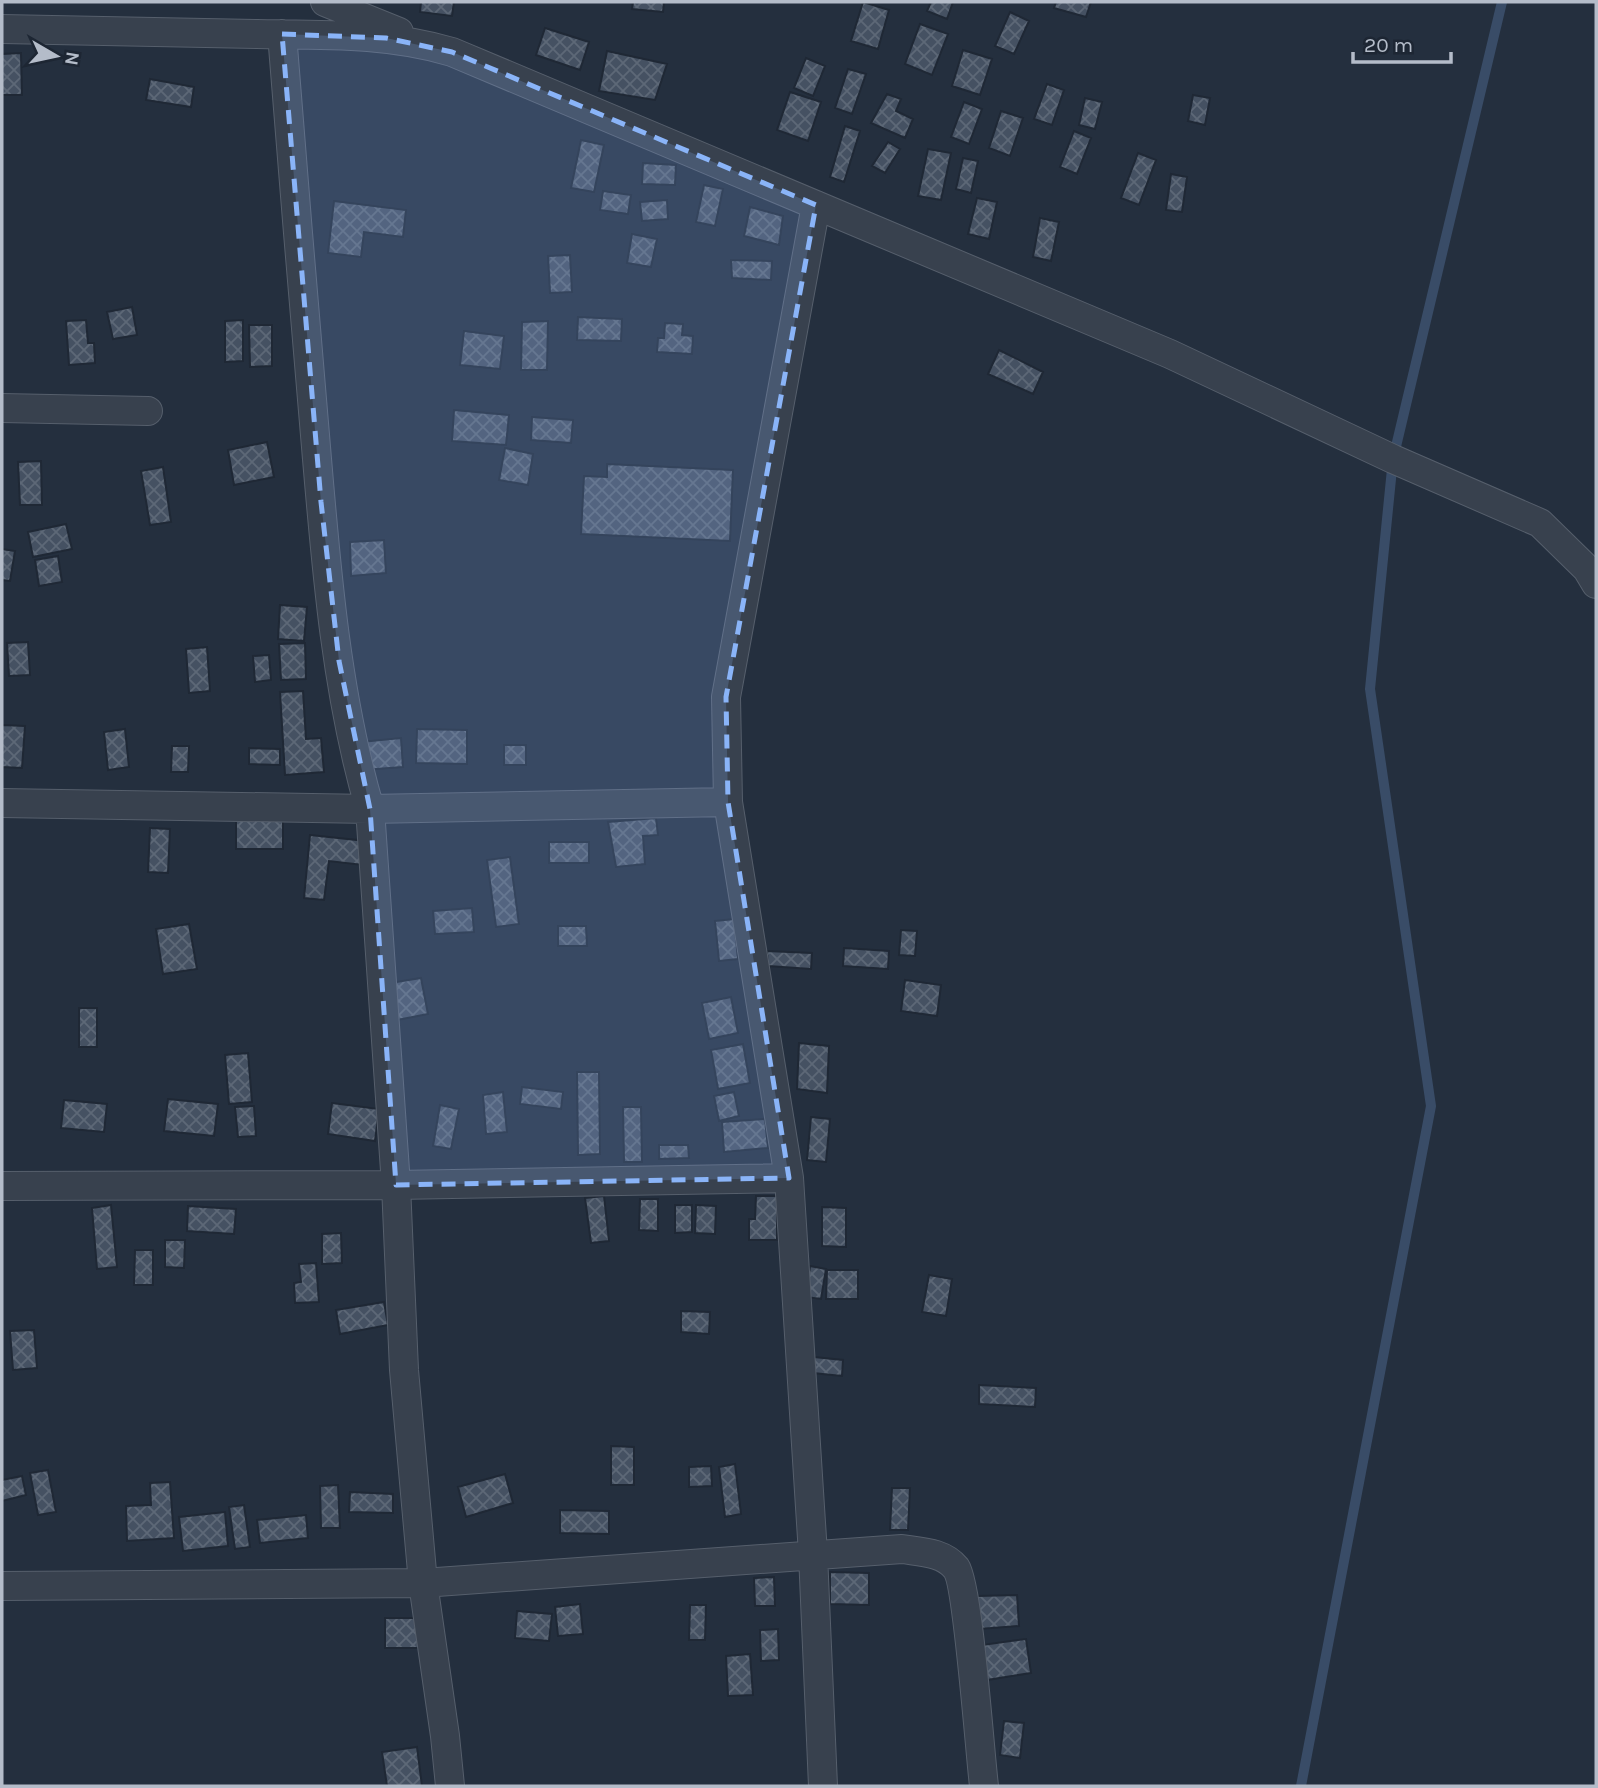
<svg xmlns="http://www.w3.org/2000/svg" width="1598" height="1788" font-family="Karla,sans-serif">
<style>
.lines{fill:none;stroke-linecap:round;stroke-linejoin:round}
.stream{stroke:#394c67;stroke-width:10}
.building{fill:url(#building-cross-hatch);stroke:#1f2835;stroke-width:2}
.minor-casing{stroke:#565f6c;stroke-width:30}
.minor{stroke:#38414e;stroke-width:28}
.marked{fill:#8ab4f8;fill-opacity:0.2;stroke:#8ab4f8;stroke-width:5;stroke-dasharray:14 9;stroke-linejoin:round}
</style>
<defs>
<pattern id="building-cross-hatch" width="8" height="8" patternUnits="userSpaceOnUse" patternTransform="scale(1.75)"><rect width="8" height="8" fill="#455162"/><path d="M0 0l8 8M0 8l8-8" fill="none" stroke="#5d6877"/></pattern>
</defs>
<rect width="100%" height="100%" fill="#242f3e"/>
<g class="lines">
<path class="stream" d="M1301 1786 1431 1106 1370 689 1393 459 1502 2"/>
</g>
<path class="building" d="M421 2H454L452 16 420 12Z
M633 2H664L663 12 632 9Z
M863 2 889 10 878 49 851 41Z
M931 2H953L947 19 927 11Z
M1056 2H1091L1086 17 1054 8Z
M1010 12 1029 21 1014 54 995 46Z
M920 24 948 34 932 75 905 64Z
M545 28 589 42 580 70 536 55Z
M963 50 992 59 980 95 952 86Z
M607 51 667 64 655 100 599 91Z
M21 53 22 95H2V54Z
M806 58 825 66 813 96 794 88Z
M848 69 866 74 852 114 835 108Z
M150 79 194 87 191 107 146 100Z
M1047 84 1064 90 1052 125 1034 119Z
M790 92 821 102 808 141 777 130Z
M887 94 901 99 896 111 913 119 905 138 871 123Z
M1193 95 1210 98 1205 125 1188 121Z
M1085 98 1102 102 1095 129 1079 125Z
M964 102 982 109 969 144 951 137Z
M1001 111 1023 118 1010 156 989 148Z
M845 126 860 131 844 182 830 177Z
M1074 131 1091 138 1077 174 1060 167Z
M581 140 604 145 594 192 571 188Z
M888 142 900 149 885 173 872 166Z
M928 149 951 153 941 200 918 196Z
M1138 153 1156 160 1139 205 1121 198Z
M963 158 978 161 971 193 956 189Z
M643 163 676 165 675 185 642 184Z
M1171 174 1187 177 1182 212 1166 210Z
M704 185 723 189 715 226 696 222Z
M603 191 631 195 628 214 600 210Z
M977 198 997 202 989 239 968 234Z
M667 200 668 219 642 221 640 202Z
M334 201 406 210 403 237 364 232 361 257 328 253Z
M750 207 783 216 779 245 744 236Z
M1040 218 1059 222 1051 261 1033 257Z
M632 234 657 239 651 267 627 263Z
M570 255 572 292 550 293 548 256Z
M731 260 772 261 771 280 732 278Z
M132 307 137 335 113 339 107 312Z
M578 317 622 319 621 341 577 340Z
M86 320 88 343H94L95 363 69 365 66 321Z
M243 320V361L225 362V321Z
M548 321 547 370H521L522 322Z
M665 323 683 324 682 335 693 336 692 354 657 352 658 338H664Z
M249 325H272V366L250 367Z
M464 331 504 336 500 369 460 365Z
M999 350 1043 372 1033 394 988 374Z
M454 410 509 415 506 445 452 441Z
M532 417 573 420 571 443 531 440Z
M267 442 274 477 234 485 228 450Z
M505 448 533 454 528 485 499 480Z
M41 461 42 505H20L18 462Z
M607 464 733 470 730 541 581 534 584 476 607 477Z
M163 467 171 522 150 525 141 471Z
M66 524 72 549 33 557 28 532Z
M384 540 386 573 351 576 350 542Z
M2 549 15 551 10 581 2 580Z
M58 556 62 582 39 586 35 560Z
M280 605 307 607 304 641 278 639Z
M28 642 30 675 9 676 7 643Z
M305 643 306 679 281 680 279 644Z
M207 647 210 691 189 693 186 649Z
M269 655 271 680 255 682 253 656Z
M303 691 306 739 321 738 324 772 285 775 280 692Z
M2 725 25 726 22 768 2 767Z
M125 729 129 767 108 770 104 732Z
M417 729 467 730V764L416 763Z
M401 738 403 767 363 770 361 742Z
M504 745H526V765H504Z
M172 746H189L188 772H171Z
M249 748 280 749V765L249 764Z
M656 818 658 835 643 836 645 864 616 867 608 822Z
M236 821H283V849H236Z
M150 828 170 829 168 873 148 872Z
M310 835 366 841 363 865 329 861 324 900 304 898Z
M549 842H589V863H549Z
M510 857 519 924 496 927 487 860Z
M472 908 474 932 435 934 433 911Z
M734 919 738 959 719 961 715 921Z
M189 924 197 969 163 974 156 929Z
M558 926H586L587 946H558Z
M901 930 917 931 915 956 899 955Z
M844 948 889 951 888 969 843 966Z
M767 951 812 953 811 969 768 966Z
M421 978 428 1014 397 1020 390 983Z
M905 980 941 985 937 1016 901 1011Z
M731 997 738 1033 709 1039 702 1003Z
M79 1008H97V1047H79Z
M799 1043 829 1046 827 1093 797 1089Z
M743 1044 750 1083 718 1089 711 1050Z
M248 1053 252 1102 229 1104 225 1055Z
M577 1072H599L600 1154 578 1155Z
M522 1087 563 1092 561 1109 520 1104Z
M503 1092 507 1132 486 1134 483 1095Z
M734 1092 739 1116 719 1121 714 1096Z
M168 1099 218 1104 214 1136 164 1131Z
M64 1100 107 1104 104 1132 61 1128Z
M332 1103 379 1109 375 1141 328 1134Z
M440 1105 459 1109 451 1149 433 1146Z
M254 1106 256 1136 238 1137 235 1107Z
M623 1107H641L642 1162H624Z
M811 1117 830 1119 826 1162 807 1160Z
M765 1119 768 1148 724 1152 722 1122Z
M659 1145H688L689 1158 659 1159Z
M604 1196 609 1241 591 1243 585 1198Z
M756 1196H777V1240H749V1219H755Z
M640 1199H658V1231L639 1230Z
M111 1205 117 1267 97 1269 92 1208Z
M675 1205H692V1232L675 1233Z
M696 1205 716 1206 715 1234 695 1233Z
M188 1206 236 1209 234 1234 187 1231Z
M822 1207 846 1208V1247L822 1246Z
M341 1233 342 1263 322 1264V1234Z
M165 1240H185L184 1268 165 1267Z
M135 1250H153V1285H134Z
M316 1263 319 1302 295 1303 294 1283 301 1282 299 1264Z
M810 1266 826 1269 821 1299 806 1297Z
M827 1270H858V1299H826Z
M929 1275 952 1279 946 1316 922 1312Z
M384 1302 388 1325 340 1334 336 1310Z
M681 1311 710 1312 709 1334 681 1332Z
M34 1330 37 1368 13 1370 10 1331Z
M814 1357 843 1360 842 1376 813 1373Z
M979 1385 1036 1388 1035 1407 979 1404Z
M611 1446 634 1447V1485H611Z
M735 1464 741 1514 725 1517 719 1467Z
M711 1466 712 1486 689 1487V1467Z
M48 1470 56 1512 38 1515 30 1473Z
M505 1474 513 1503 466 1517 458 1487Z
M22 1476 26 1495 2 1501V1480Z
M170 1482 174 1538 127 1541 126 1506 151 1505 150 1483Z
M338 1485 340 1528H321L320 1486Z
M892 1488H910L908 1530H890Z
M350 1492 393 1494V1513L349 1512Z
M244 1505 250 1547 235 1549 229 1507Z
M560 1510 609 1511V1534L560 1533Z
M225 1512 228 1546 183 1551 179 1517Z
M306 1515 308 1538 260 1543 257 1520Z
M830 1572 869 1573V1605L830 1604Z
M774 1577 775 1606H755L754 1578Z
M1017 1595 1019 1626 979 1629 977 1596Z
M580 1604 583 1634 558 1636 555 1607Z
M690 1605H706L705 1640H689Z
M517 1611 552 1614 549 1641 515 1638Z
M385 1618H426L427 1648H385Z
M778 1629 779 1660 761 1661 760 1630Z
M1026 1639 1031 1673 987 1680 982 1645Z
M750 1654 753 1695 728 1696 726 1656Z
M1004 1721 1024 1723 1020 1758 1000 1755Z
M417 1747 422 1786H387L382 1752Z"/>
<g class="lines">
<g class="minor-casing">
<path id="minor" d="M325 2 399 32
M2 29C87 31 172 33 257 34 322 35 390 33 452 52L1170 354 1393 459 1540 523 1587 569 1596 584
M282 34C293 172 304 309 316 447 326 566 336 694 370 809L396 1185 404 1370 423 1583 445 1736 450 1786
M2 408 148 411
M2 803 370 809 728 802
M789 1178 813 1554 823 1786
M2 1186 396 1185 789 1178 728 802 726 697 816 205
M2 1586 423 1583 902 1549C921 1552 943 1552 956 1568 968 1584 980 1754 984 1786"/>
</g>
<use href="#minor" class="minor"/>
</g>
<path class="marked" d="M282 34 386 38 452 52 816 205 726 697 728 802 789 1178 396 1185 370 809 339 661 321 502Z"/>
<rect width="1598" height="1788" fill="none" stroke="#b4bcc9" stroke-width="7"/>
<g transform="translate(56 56) rotate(99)" stroke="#1d2633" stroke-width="5" paint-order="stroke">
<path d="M0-5L12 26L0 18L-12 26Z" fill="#b4bcc9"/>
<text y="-10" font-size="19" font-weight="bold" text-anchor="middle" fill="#b4bcc9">N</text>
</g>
<path d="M1353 52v10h98v-10" fill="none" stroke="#b4bcc9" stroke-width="3.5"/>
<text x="1364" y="52" font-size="21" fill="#b4bcc9" stroke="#1d2633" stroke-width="5" paint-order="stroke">20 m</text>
</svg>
